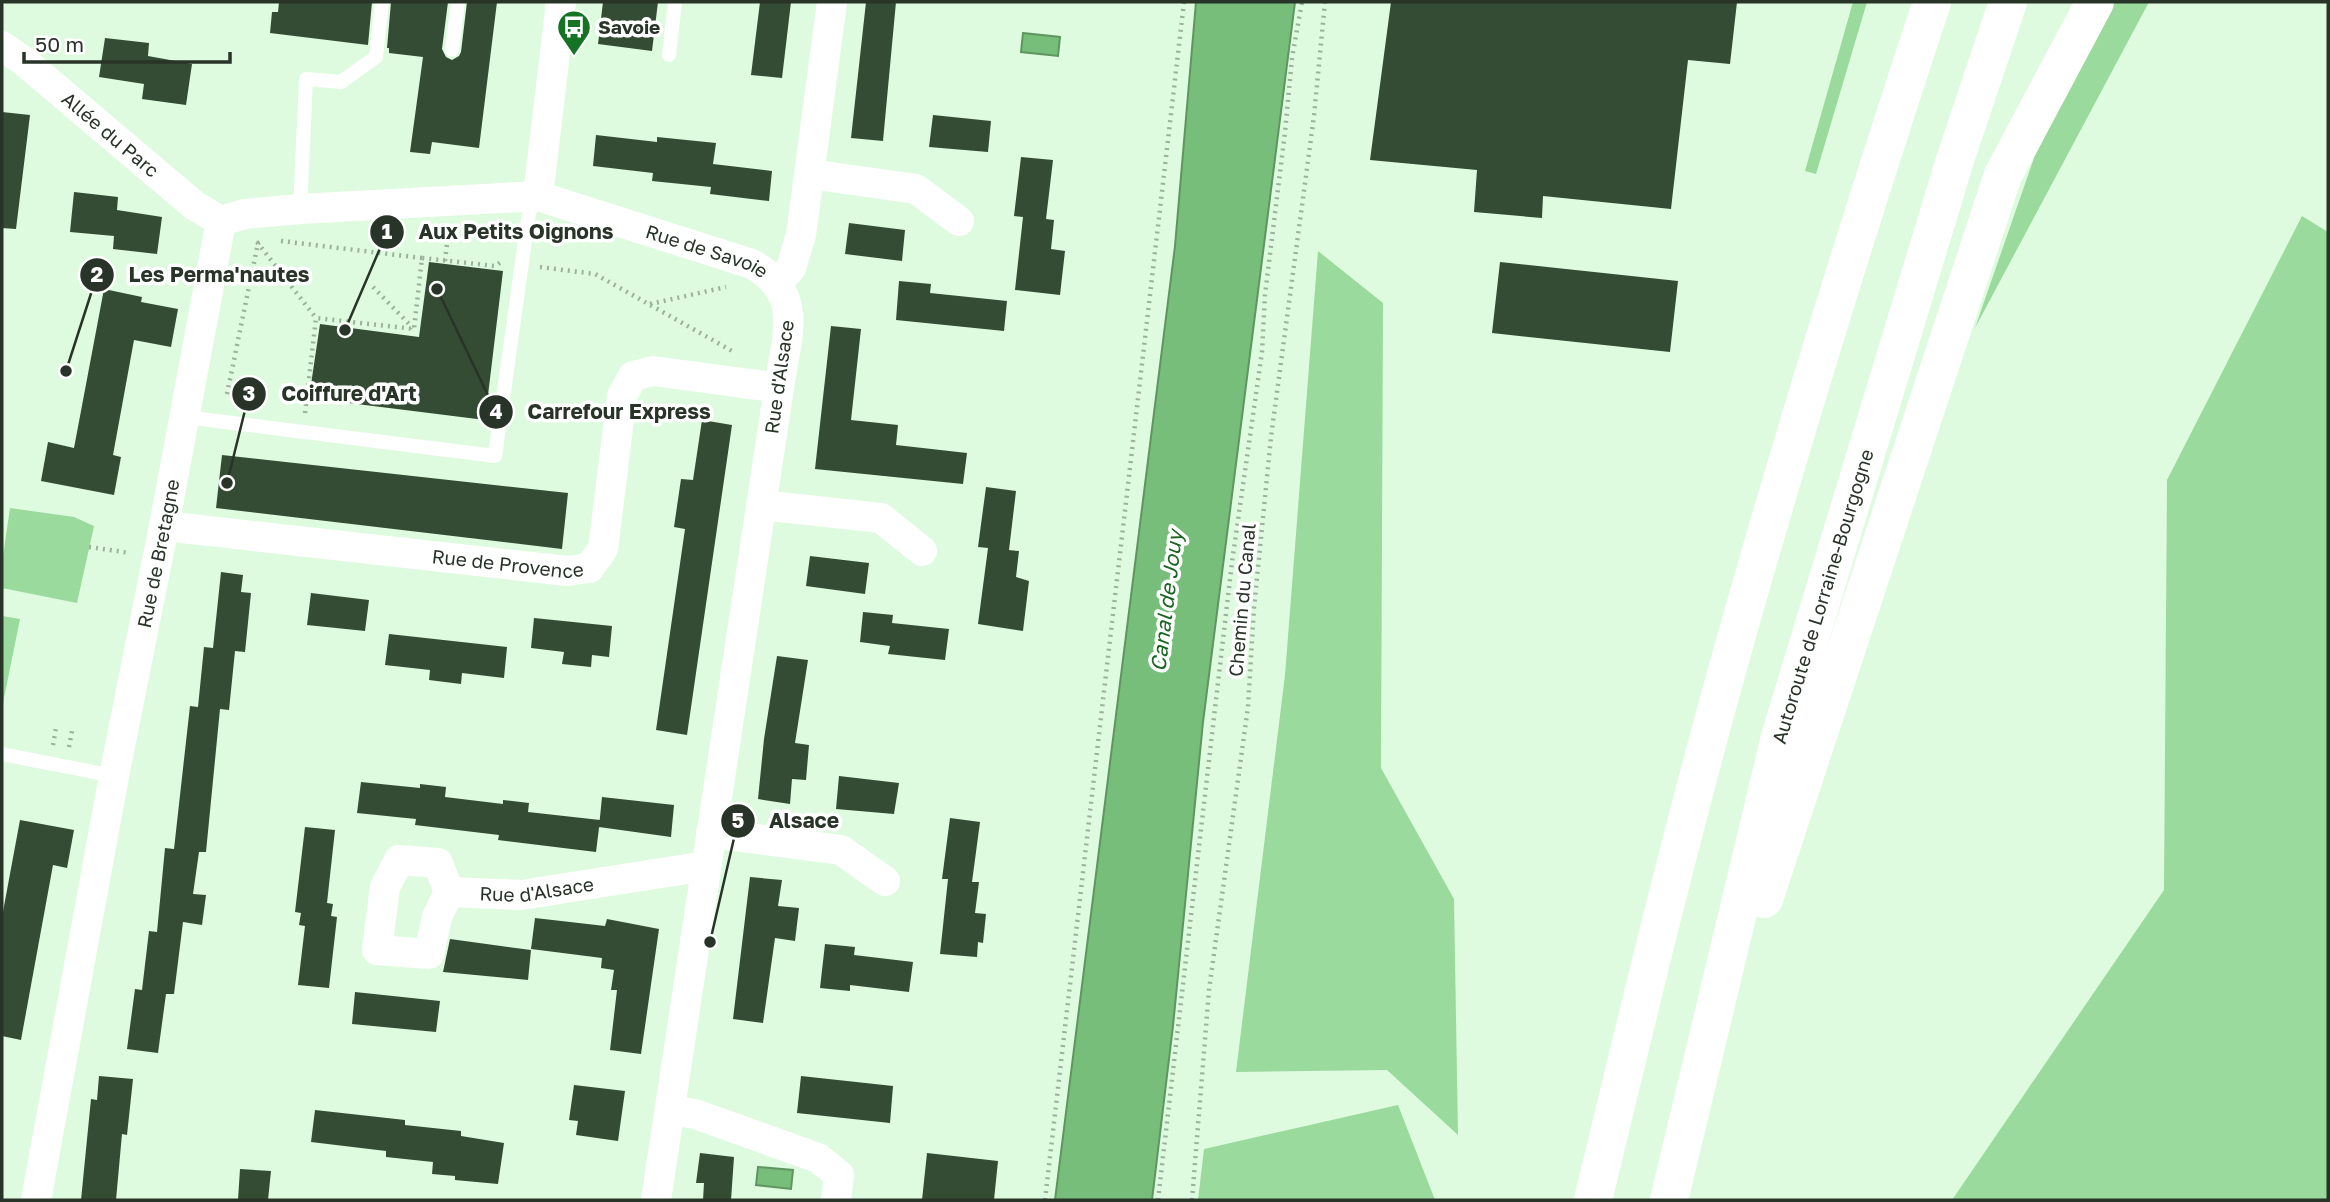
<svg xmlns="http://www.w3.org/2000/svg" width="2330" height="1202" font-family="'Golos Text',sans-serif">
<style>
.green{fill:#9ada9c}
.water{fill:#76be79;stroke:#5f9561;stroke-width:2}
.building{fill:#344b34}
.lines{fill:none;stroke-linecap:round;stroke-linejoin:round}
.path{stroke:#9cb19c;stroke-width:4.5;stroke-dasharray:2 5;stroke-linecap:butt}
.lane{stroke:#fff;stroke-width:14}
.street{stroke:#fff;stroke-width:30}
.highway{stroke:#fff;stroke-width:38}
.labels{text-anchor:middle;stroke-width:7;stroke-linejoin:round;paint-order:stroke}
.poi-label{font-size:19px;font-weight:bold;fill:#293429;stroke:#fff;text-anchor:start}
.street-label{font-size:19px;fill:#293429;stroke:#fff}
.water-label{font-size:21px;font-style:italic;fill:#1b6523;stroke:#fff}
.leader{fill:none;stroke:#293429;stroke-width:2.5}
.callout-dot{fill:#293429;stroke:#fff;stroke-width:2.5}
.mark-label{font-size:21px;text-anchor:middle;font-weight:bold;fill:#fff}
.callout-label{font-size:21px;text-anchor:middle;font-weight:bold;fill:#293429;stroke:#fff;stroke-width:7;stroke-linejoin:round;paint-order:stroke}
</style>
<rect width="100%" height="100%" fill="#dffbdf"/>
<path class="green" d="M1853 2H1867L1816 174 1805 171Z
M2113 2H2149L1975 328 2035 155Z
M2302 216 2328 232V1200H1952L2164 890 2167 480Z
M1318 251 1383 303 1381 768 1454 899 1458 1135 1387 1070 1236 1072 1285 675Z
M10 508 74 517 94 526 77 603 2 588V563Z
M2 616 20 619 2 708Z
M1398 1105 1435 1200H1198L1204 1149Z"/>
<path class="water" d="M1196 2H1295L1203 722 1173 1026 1152 1200H1055L1175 246Z
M1023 33 1060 37 1058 56 1021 52Z
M758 1167 793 1170 791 1189 756 1185Z"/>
<path class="building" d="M279 2H372L368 45 270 33 272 12H278Z
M391 2H448L442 49 446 57 452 60 459 56 461 52 467 2H497L479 148 432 142 430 154 410 152 423 57 389 53V48H387Z
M603 2H658L652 51 598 44Z
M760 2H791L782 78 751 75Z
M866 2H896L883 141 851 138Z
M1391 2H1737L1730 64 1688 60 1671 209 1543 196 1542 218 1474 212 1477 170 1370 160Z
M105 38 149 43 148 56 192 64 186 105 142 99 144 84 99 77Z
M2 112 30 115 16 229 2 228Z
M933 115 991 121 988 152 929 147Z
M596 135 657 142V137L716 143 713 164 772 171 769 201 710 194 711 187 652 181 653 173 593 166Z
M1021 157 1053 160 1046 219 1054 220 1051 249 1065 251 1060 295 1015 290 1023 217 1014 216Z
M74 192 118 197 117 210 162 217 157 254 113 249 114 236 70 232Z
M849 223 905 230 902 261 845 254Z
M429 262 503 271 485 420 309 398 320 324 419 337Z
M1500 262 1678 281 1670 352 1492 333Z
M899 281 931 284 930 293 1007 301 1004 331 896 320Z
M104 289 142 297 141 302 178 309 171 347 134 340 113 455 121 457 114 495 41 481 48 442 74 448Z
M831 326 861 329 851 420 898 425 896 445 967 453 963 484 815 469Z
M702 420 732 425 687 735 656 730 685 529 674 527 681 479 693 480Z
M222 455 568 493 562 549 216 508Z
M986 487 1016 491 1009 550 1019 551 1016 577 1029 581 1023 631 978 624 988 548 978 547Z
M810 556 869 563 865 594 806 586Z
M221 572 243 575 241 592 251 593 245 652 235 651 229 710 220 709 206 852H199L193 894 206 895 202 925 183 922 174 994H166L158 1053 127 1049 135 989 142 990 149 931 157 932 165 848 174 849 190 706 198 707 204 647 213 648Z
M311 593 369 600 365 631 307 625Z
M863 612 893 615 892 623 949 629 945 660 888 654 890 646 860 642Z
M534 618 612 626 609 657 592 655 591 667 562 664 564 652 531 648Z
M389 634 507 647 504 678 462 673 461 684 429 680 430 670 385 665Z
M777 656 808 660 795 743 809 745 806 780 792 779 790 804 758 799 764 739Z
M839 776 899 783 894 814 836 809Z
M361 782 420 788V784L446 787 445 797 503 804V800L529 803 528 812 600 820 596 852 498 840 499 835 415 825 416 819 357 813Z
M602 797 674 805 671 837 599 827Z
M950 818 980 822 972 882H979L975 913 986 914 983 943 978 942 977 957 940 954 948 879H942Z
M20 820 74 830 67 868 53 865 21 1040 2 1036V917Z
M305 827 335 830 327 903 333 904 331 916 337 917 329 988 298 985 305 926 299 925 301 913 295 912Z
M750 877 782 880 778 906 799 908 795 941 775 938 763 1023 733 1019Z
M535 918 605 926 607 919 659 929 641 1054 610 1050 617 990H611L614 970 601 968 602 958 531 949Z
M450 939 531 950 528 980 443 972Z
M825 944 855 947 854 955 913 962 909 992 850 985V991L820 988Z
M355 992 440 1001 436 1032 352 1024Z
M99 1076 133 1079 127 1135 122 1134 116 1200H81L91 1099 97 1100Z
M801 1076 893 1086 890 1123 797 1113Z
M574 1085 625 1091 618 1141 576 1135 578 1121 569 1120Z
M315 1110 405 1120V1125L461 1131V1136L504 1143 498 1184 455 1180V1176L432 1174 433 1162 386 1157V1151L311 1142Z
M700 1153 734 1157 731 1200H703L704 1183H696Z
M927 1153 998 1161 994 1200H922Z
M240 1169 271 1171 268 1200H238Z"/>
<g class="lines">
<path class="path" d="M281 241 422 258
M257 242 316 318
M445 261 448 235
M540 267 595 274 734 352
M373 287 413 328
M650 304 726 287
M227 394 258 243 262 241
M305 413 316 318 414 329 422 258 495 266 501 262
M89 547 130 553
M53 745 56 728
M69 747 72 731
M1045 1200 1184 2
M1158 1200 1232 562 1262 352 1265 295 1285 132 1292 58 1302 2
M1192 1200 1209 990 1248 707 1254 608 1271 437 1314 116 1325 2"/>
<path class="lane" d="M452 50 458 2
M669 55 675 2
M300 209 306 79 341 82 376 57 382 2
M185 417 495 456 529 212 538 196
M2 754 114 776"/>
<g class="street">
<path id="s1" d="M561 2 538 196 752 264C806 295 786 336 779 388L656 1200"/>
<path id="s2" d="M2 46 25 62 195 206 221 221"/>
<path d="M810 174 916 189 959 221"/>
<path d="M778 283 791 268 801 235 832 2"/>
<path d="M761 505 881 518 922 551"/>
<path id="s3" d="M164 526 567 571 589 568 603 549 622 396 633 376 653 371 779 388"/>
<path d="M711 833 841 850 885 881"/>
<path d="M399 860 438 863 449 892 437 917 429 954 377 950 385 887Z"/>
<path id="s4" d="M449 892 521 895 706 866"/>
<path d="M670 1110 695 1114 818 1158 839 1175 836 1200"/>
<path id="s5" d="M36 1200 114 776 164 526 221 221 245 214 300 209 538 196"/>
</g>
<g class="highway">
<path d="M1764 899 2003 175 2095 2"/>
<path d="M1593 1200C1635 1026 1677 851 1725 678 1788 451 1858 226 1932 2"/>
<path id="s6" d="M1669 1200 1780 737 1955 160 2008 2"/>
</g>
</g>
<defs>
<g id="bus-pin" transform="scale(1.75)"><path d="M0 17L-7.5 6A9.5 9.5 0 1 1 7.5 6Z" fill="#157424" stroke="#fff"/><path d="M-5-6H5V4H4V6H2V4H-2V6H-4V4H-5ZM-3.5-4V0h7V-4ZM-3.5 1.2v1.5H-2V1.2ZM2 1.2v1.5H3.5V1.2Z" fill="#fff"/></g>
</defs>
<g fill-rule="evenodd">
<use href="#bus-pin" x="574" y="27"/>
</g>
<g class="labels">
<g class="poi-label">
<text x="598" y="34">Savoie</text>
</g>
<g class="street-label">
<text dy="7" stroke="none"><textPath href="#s2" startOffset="140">Allée du Parc</textPath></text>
<text dy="7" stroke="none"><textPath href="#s1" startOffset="373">Rue de Savoie</textPath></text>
<text transform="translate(779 377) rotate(-82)" y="7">Rue d'Alsace</text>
<text dy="7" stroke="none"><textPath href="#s5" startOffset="658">Rue de Bretagne</textPath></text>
<text dy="7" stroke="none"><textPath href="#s3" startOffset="346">Rue de Provence</textPath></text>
<text dy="7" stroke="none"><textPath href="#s6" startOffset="623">Autoroute de Lorraine-Bourgogne</textPath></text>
<text transform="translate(1242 600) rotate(-85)" y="7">Chemin du Canal</text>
<text dy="7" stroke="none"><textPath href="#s4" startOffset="88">Rue d'Alsace</textPath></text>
</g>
<g class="water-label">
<text transform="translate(1167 601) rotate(-83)" y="7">Canal de Jouy</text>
</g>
</g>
<path class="leader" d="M345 330L387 232M66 371L97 275M227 483L249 394M437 289L496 412M710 942L738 821"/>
<g class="callout-dot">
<circle cx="345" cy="330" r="7"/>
<circle cx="66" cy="371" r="7"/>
<circle cx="227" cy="483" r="7"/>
<circle cx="437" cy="289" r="7"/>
<circle cx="710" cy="942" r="7"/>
<circle cx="387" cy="232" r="18"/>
<circle cx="97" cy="275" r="18"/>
<circle cx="249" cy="394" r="18"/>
<circle cx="496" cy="412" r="18"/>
<circle cx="738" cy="821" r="18"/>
</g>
<g class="mark-label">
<text x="387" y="239">1</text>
<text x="97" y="282">2</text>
<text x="249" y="401">3</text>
<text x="496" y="419">4</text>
<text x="738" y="828">5</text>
</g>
<g class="callout-label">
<text x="516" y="239">Aux Petits Oignons</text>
<text x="219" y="282">Les Perma'nautes</text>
<text x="349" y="401">Coiffure d'Art</text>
<text x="619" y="419">Carrefour Express</text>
<text x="804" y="828">Alsace</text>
</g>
<rect width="2330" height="1202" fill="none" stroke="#293429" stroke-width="7"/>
<path d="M24 52v10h206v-10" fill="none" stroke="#293429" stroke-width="3.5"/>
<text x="35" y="52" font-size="21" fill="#293429" stroke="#ffffff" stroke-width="5" paint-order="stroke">50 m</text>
</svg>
